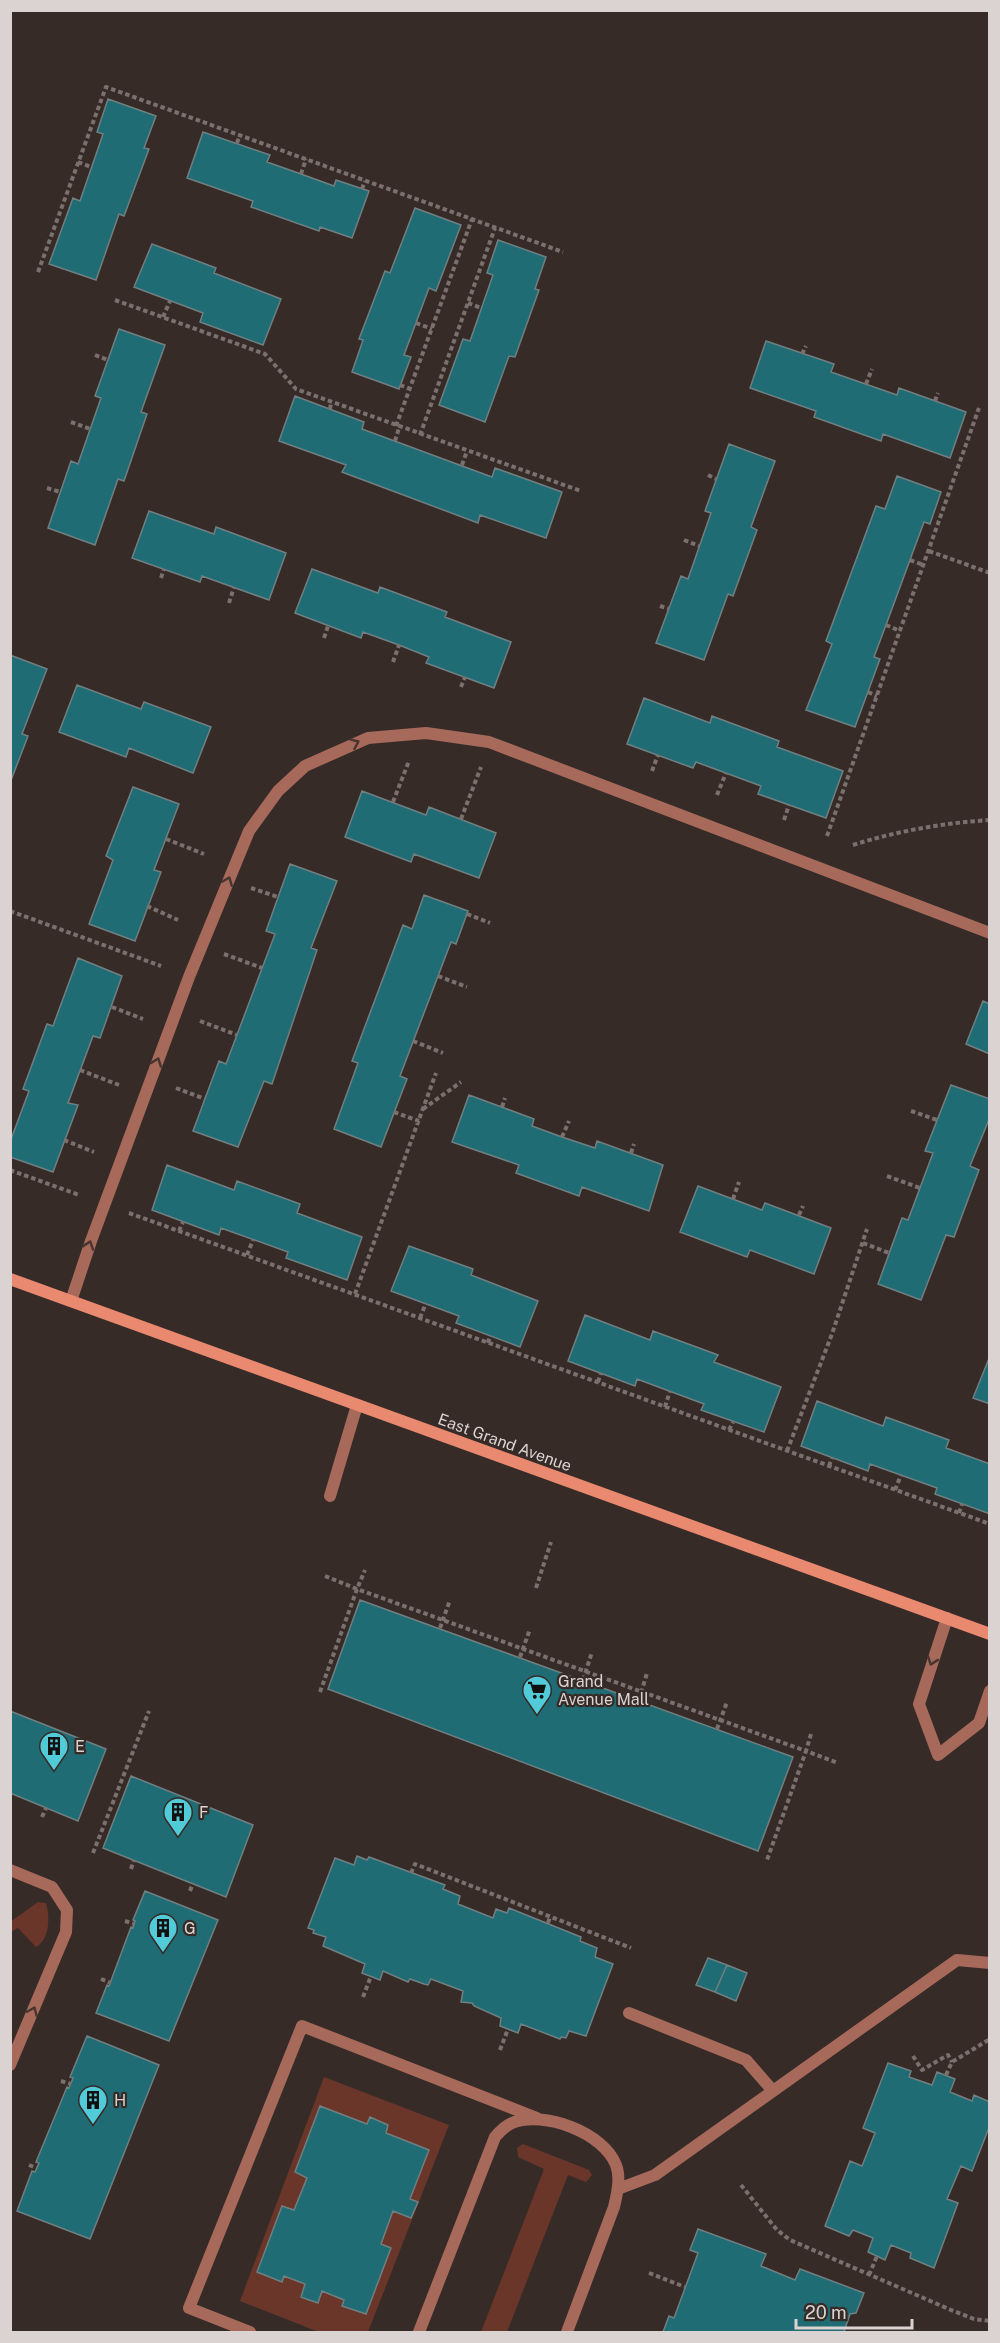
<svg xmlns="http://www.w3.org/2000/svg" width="1000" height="2343" font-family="'Public Sans',sans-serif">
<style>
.green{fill:#6a3629;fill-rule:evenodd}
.building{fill:#206c74;stroke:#707f81;stroke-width:1.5}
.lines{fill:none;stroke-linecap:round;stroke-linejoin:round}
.path{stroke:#7a706d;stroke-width:4;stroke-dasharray:4.5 3;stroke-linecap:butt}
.lane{stroke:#a6695a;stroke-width:12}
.street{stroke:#a6695a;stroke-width:12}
.secondary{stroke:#e98970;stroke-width:12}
.oneway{stroke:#483430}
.labels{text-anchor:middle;stroke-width:4.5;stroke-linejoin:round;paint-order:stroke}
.street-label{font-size:16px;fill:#dbd3d1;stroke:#372b28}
.poi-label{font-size:16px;fill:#dbd3d1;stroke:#372b28;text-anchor:start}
</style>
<rect width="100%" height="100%" fill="#372b28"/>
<path class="green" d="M38 1902 46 1903C50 1917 50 1940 36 1947L18 1928 11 1932 10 1920H13Z
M324 2077 449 2125 368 2332H319L240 2301ZM320 2107 367 2124 370 2117 388 2125 386 2133 410 2199 418 2202 411 2218 393 2211 381 2244 342 2306 344 2300 322 2291 318 2303 301 2297 305 2284 284 2276 282 2282 257 2272 282 2206 294 2210 307 2178 295 2172Z
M523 2144 589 2170 592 2175 586 2182 568 2175 507 2332H481L544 2169 518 2157 517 2148Z"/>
<path class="building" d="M108 99 156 116 144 148 149 149 124 216 119 214 96 280 49 264 73 198 80 201 103 134 97 132Z
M203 132 270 155 267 162 301 174 334 186 336 180 369 191 352 238 320 227 319 231 251 207 253 201 187 178Z
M415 208 461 225 436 291 429 288 404 355 411 357 399 389 352 372 363 340 359 339 385 271 390 273Z
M498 240 546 257 535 289 539 290 515 357 509 356 485 422 439 405 463 339 470 341 493 275 487 273Z
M152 244 216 268 214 273 281 299 263 345 200 322 203 313 134 287Z
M119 329 165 345 141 412 147 414 124 481 118 479 95 545 48 528 71 461 78 464 101 398 95 396Z
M766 341 834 364 831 372 897 395 899 388 966 412 950 458 883 434 881 441 814 417 816 411 750 388Z
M295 396 364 422 362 429 492 477 495 468 562 492 546 538 480 515 478 523 342 472 346 465 279 441Z
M729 444 775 461 751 527 757 530 733 596 728 594 704 660 656 643 681 576 688 579 711 513 705 511Z
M897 476 941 492 930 524 924 522 886 625 874 657 880 659 855 727 806 710 832 644 826 641 876 506 885 509Z
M149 511 214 534 216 527 286 553 269 600 202 576 200 582 132 558Z
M312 569 378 593 380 587 447 612 445 617 511 642 494 688 426 663 429 657 399 645 363 632 361 638 295 613Z
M10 655 47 669 22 734 28 736 10 783Z
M77 685 141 709 144 702 211 727 193 773 129 748 126 757 59 732Z
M644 698 710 723 712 716 779 741 777 747 843 771 826 818 758 794 761 786 696 762 693 768 627 744Z
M133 787 179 804 154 870 161 872 135 941 89 924 113 860 106 856Z
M362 791 426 815 429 807 496 833 479 878 414 854 411 862 345 837Z
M290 864 337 881 311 948 317 950 272 1084 264 1081 238 1147 193 1131 219 1061 226 1064 275 934 266 931Z
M424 895 468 911 456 944 451 942 400 1076 407 1079 381 1147 334 1129 358 1063 352 1061 403 925 412 929Z
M78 958 122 976 100 1038 93 1036 68 1103 78 1105 53 1172 10 1157V1142L29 1091 23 1089 47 1024 53 1026Z
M983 1001 990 1004V1054L966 1044Z
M951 1085 990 1099V1117L970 1166 979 1170 954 1237 946 1235 921 1300 878 1284 902 1218 908 1220 933 1153 925 1151Z
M469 1095 534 1119 532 1126 562 1137 595 1148 597 1141 663 1165 649 1211 582 1187 579 1196 516 1173 519 1165 452 1142Z
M167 1165 234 1190 237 1181 300 1204 297 1213 362 1237 347 1280 286 1258 288 1252 221 1228 219 1235 152 1210Z
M698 1186 762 1210 765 1203 831 1228 814 1274 750 1250 747 1257 680 1232Z
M409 1246 473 1269 471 1275 538 1301 520 1347 456 1323 459 1316 391 1291Z
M585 1315 650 1340 653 1331 718 1355 714 1362 781 1387 764 1432 701 1410 704 1404 637 1379 635 1386 568 1361Z
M990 1356V1404L973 1398Z
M817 1401 883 1426 886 1417 949 1440 946 1448 990 1464V1514L935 1494 937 1488 870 1464 868 1471 801 1446Z
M360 1600 793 1757 758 1851 328 1689Z
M10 1711 106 1749 78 1821 10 1793Z
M131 1776 253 1825 226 1897 103 1848Z
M357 1856 367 1860 369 1857 445 1885 443 1889 460 1896 458 1904 493 1918 496 1909 507 1913 509 1908 581 1937 580 1941 597 1948 595 1957 613 1964 586 2036 569 2031 566 2038 561 2037 560 2039 521 2024 518 2033 500 2026 501 2018 474 2006 472 2003 461 2002 463 1991 431 1979 428 1985 424 1984 410 1979 408 1982 383 1971 380 1980 362 1973 365 1964 323 1946 326 1937 313 1933 314 1930 308 1928 335 1858 354 1865Z
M145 1891 218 1920 169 2041 96 2013 107 1985 109 1986 131 1927 133 1928 135 1921 133 1920Z
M708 1958 727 1965 715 1992 696 1985Z
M727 1965 747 1973 736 2001 715 1992Z
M87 2036 159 2065 90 2239 17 2211 32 2171 35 2172 39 2163 36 2162 67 2087 69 2088 73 2078 70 2077Z
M888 2063 911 2071 909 2077 932 2085 937 2072 955 2079 950 2092 972 2101 974 2095 990 2102V2125L972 2171 961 2166 947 2199 958 2203 934 2268 910 2258 911 2253 891 2245 885 2260 868 2252 873 2238 853 2230 849 2236 825 2226 850 2161 862 2166 875 2133 863 2128Z
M320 2106 367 2124 370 2117 388 2125 386 2133 429 2150 410 2199 418 2202 411 2218 393 2211 381 2244 391 2248 366 2314 342 2306 344 2300 322 2291 318 2303 309 2300 301 2297 305 2284 284 2276 282 2282 257 2272 282 2206 294 2210 307 2178 295 2172Z
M698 2229 766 2254 761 2266 795 2280 800 2269 864 2293 856 2313 850 2314 844 2332H663L669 2316 674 2318 698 2253 690 2250Z"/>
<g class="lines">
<path class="path" d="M237 143 240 135
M78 162 91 167
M301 174 306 159
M362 189 365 181
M38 272 106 87 563 252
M115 300 265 354 296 389 581 491
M468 303 481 308
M163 317 170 301
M416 323 432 329
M802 354 806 346
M95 355 108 360
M866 384 872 369
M400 385 410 389
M935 401 938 393
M330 409 331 403
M71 422 90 429
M396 426 472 219
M420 435 495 228
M395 441 399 428
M462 465 467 451
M708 475 716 479
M47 488 60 492
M684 540 699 546
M929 551 990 573
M910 560 924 565
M161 578 164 569
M229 603 234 587
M660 606 669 609
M886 625 900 631
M324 638 328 626
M393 662 399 645
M461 687 465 677
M868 692 877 696
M652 771 658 755
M717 795 726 773
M393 802 409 761
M461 819 481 767
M784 820 789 805
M827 836 979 408
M166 839 204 854
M853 845C897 831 943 823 990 820
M251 888 278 897
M147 906 178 920
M10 911 161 966
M467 914 490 923
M224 954 262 968
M438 976 467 987
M112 1007 143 1019
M200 1021 237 1035
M413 1041 443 1053
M80 1070 119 1085
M176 1088 205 1099
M502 1107 505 1098
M423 1109 461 1082
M911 1111 937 1120
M394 1112 419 1121
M562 1137 569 1121
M64 1140 94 1152
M631 1153 634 1144
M10 1170 79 1195
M887 1176 920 1188
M733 1199 739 1182
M129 1213 990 1524
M799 1215 803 1206
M179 1231 183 1222
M863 1243 889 1253
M247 1255 253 1240
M355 1294 436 1073
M420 1318 426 1303
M488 1343 490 1336
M598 1382 601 1373
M665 1407 670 1391
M729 1430 733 1422
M787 1451 832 1334 867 1229
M829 1466 832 1458
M895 1490 901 1475
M959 1513 962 1504
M325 1576 357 1589 365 1570
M536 1588 551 1542
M440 1628 450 1600
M520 1657 530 1629
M583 1680 592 1652
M320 1692 357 1589 806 1751 767 1860
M639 1700 647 1673
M717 1729 727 1702
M811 1734 806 1751 838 1763
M42 1817 46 1808
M93 1853 149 1711
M131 1869 134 1860
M411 1873 415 1864 631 1948
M190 1891 193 1883
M125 1921 134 1924
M548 1923 550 1917
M101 1979 111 1983
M363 1997 371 1976
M500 2050 508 2029
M913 2056 922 2070 948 2055 952 2062
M946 2075 952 2062 990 2039
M61 2081 71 2084
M29 2165 36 2168
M741 2185 777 2230 790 2240 951 2310 974 2319 990 2321
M649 2273 685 2287
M869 2275 877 2256"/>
<path class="lane" d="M330 1496 357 1405
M947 1618 919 1704 938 1755 979 1723 990 1691
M10 1870 52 1887 67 1910 66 1932 10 2065
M629 2013 746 2060 773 2091
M618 2189 655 2175 957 1960 990 1963
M250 2332 189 2308 302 2026 537 2118
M419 2332 495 2137C500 2131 505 2126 512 2123 544 2110 604 2133 616 2165 621 2178 617 2194 614 2207L567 2332"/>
<path class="street" d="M71 1301 91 1241 189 977 249 831 278 791 305 766 368 738 426 733 489 742 990 933"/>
<path class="secondary" d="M10 1279 990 1634"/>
</g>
<defs><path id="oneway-chevron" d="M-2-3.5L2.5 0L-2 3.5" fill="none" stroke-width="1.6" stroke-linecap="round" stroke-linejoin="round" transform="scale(1.5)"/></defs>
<g class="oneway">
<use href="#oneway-chevron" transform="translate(355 743) rotate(-24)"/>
<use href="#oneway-chevron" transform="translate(228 881) rotate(-68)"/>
<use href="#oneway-chevron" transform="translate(157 1062) rotate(-70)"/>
<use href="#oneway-chevron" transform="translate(89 1245) rotate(-71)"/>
<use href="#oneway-chevron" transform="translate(932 1661) rotate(109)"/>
<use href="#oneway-chevron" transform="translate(33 2011) rotate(-67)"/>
</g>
<defs>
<g id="supermarket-pin" transform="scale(1.5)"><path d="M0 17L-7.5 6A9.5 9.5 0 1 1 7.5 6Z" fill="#52cbd9" stroke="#372b28"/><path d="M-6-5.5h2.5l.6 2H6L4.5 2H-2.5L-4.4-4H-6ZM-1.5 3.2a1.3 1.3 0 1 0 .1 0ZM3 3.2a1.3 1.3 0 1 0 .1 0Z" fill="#111"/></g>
<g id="building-pin" transform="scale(1.5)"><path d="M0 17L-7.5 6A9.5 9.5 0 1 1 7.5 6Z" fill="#52cbd9" stroke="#372b28"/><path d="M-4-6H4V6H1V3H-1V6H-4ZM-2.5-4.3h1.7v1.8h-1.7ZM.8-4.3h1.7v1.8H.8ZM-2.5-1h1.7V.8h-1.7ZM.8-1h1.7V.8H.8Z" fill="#111"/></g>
</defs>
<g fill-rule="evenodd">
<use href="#supermarket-pin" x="537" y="1690"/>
<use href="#building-pin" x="54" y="1746"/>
<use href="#building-pin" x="178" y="1812"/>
<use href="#building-pin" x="163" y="1928"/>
<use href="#building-pin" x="93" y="2100"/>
</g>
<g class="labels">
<g class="street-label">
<text transform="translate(505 1442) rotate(20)" y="6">East Grand Avenue</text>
</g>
<g class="poi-label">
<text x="558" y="1687">Grand<tspan x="558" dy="18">Avenue Mall</tspan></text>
<text x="75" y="1752">E</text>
<text x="199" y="1818">F</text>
<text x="184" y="1934">G</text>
<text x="114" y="2106">H</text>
</g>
</g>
<rect width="1000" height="2343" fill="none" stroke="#dbd3d1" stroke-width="24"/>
<path d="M796 2319v9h116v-9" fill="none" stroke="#dbd3d1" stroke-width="3"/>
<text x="805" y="2319" font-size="18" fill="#dbd3d1" stroke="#372b28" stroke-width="4.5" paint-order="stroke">20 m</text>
</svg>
